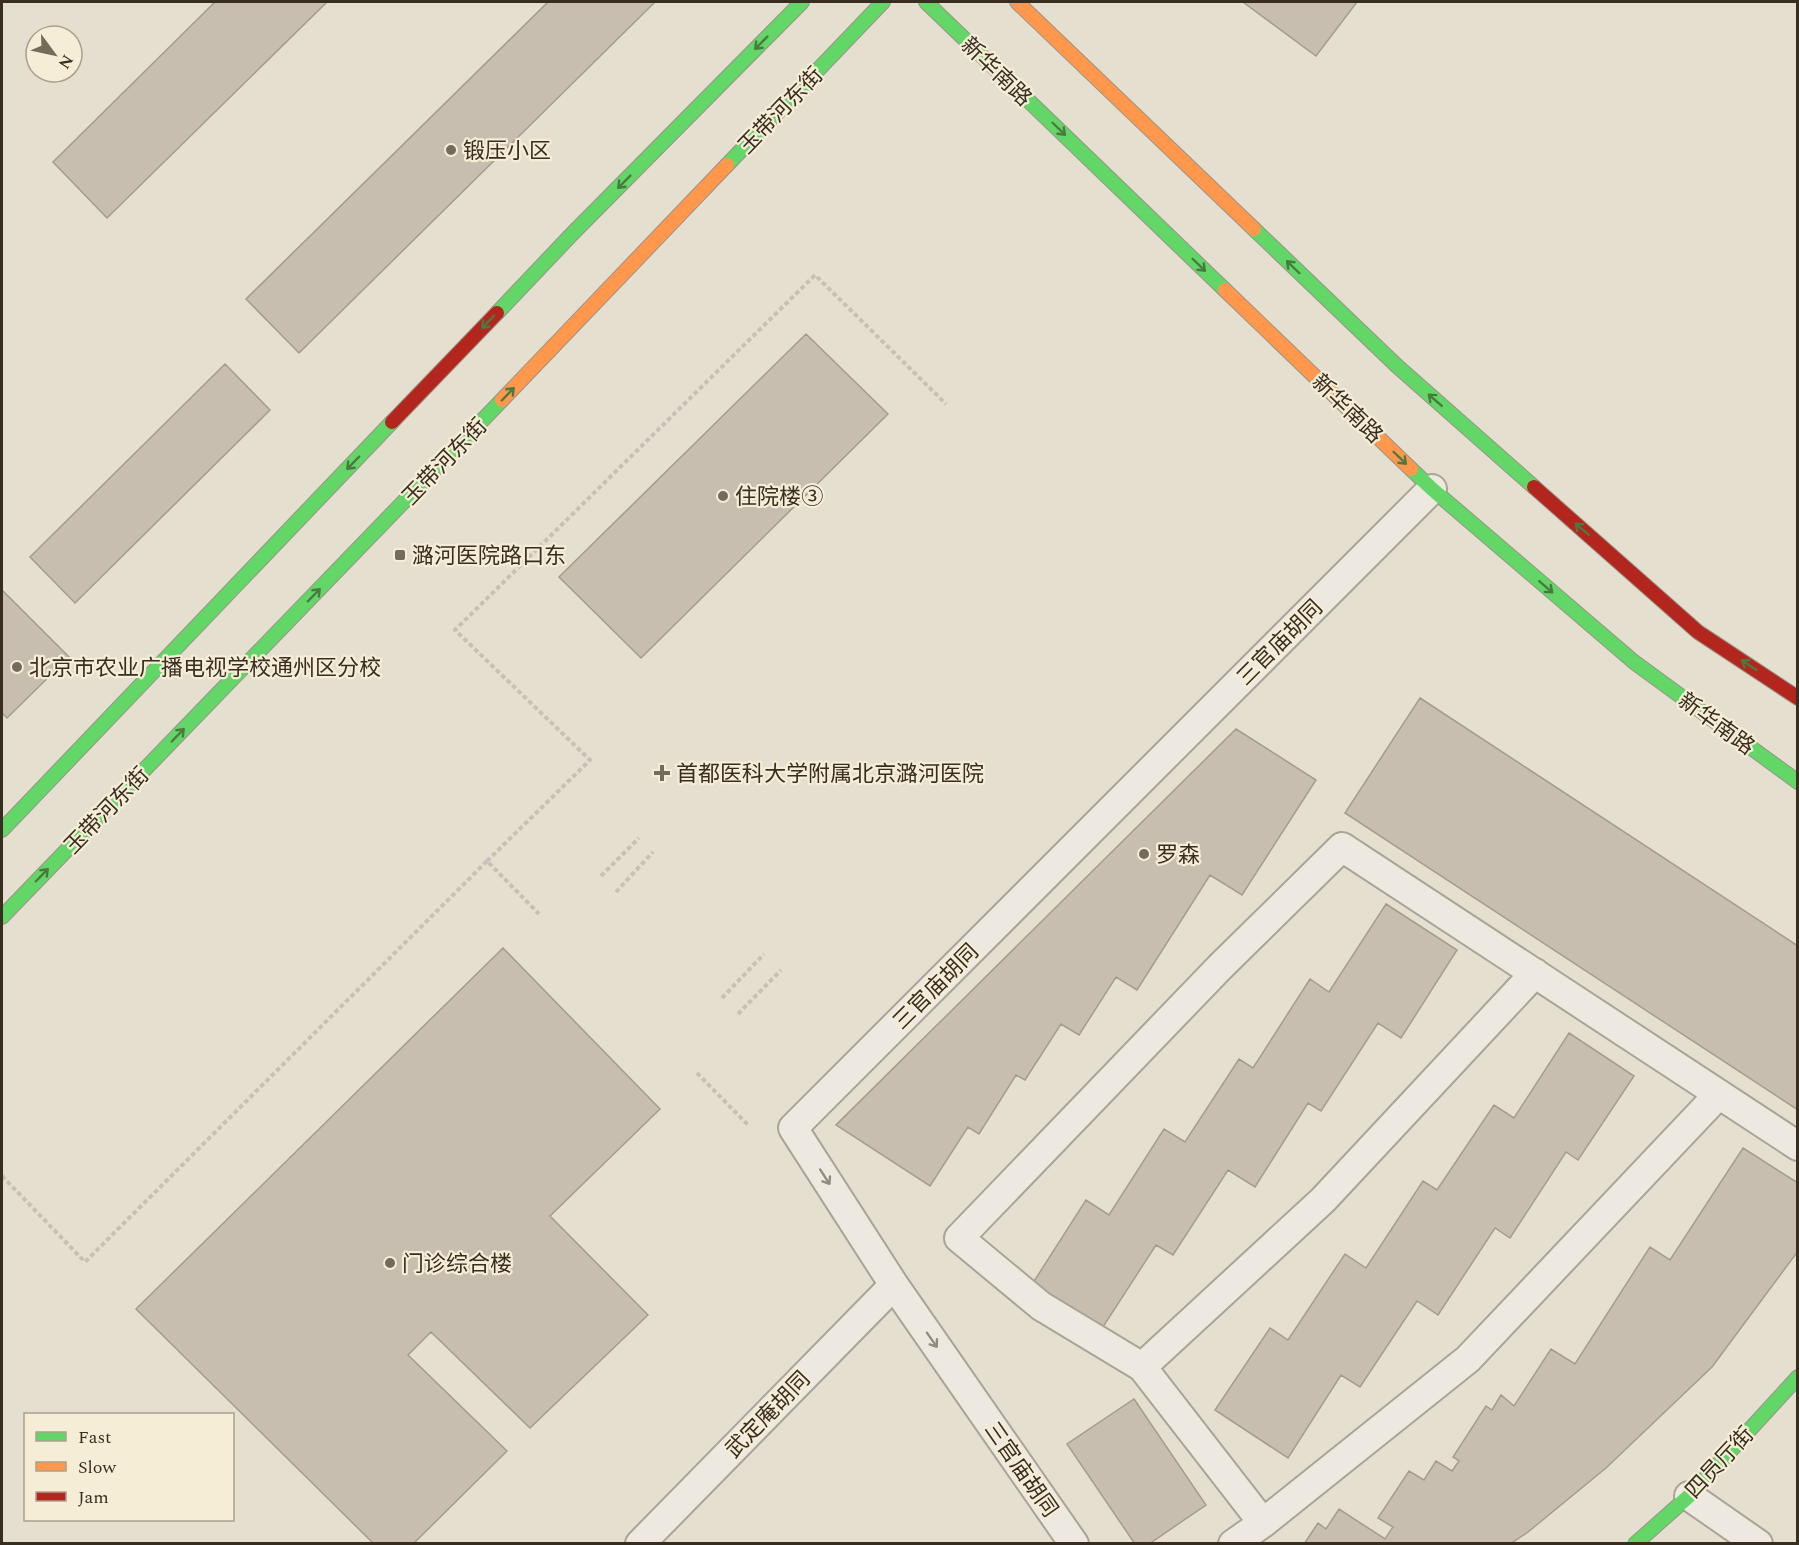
<svg xmlns="http://www.w3.org/2000/svg" width="1799" height="1545" font-family="Spectral,'Noto Sans SC',serif">
<style>
.building{fill:#c8beb0;stroke:#a59b8e;stroke-width:1.5}
.lines{fill:none;stroke-linecap:round;stroke-linejoin:round}
.street-casing{stroke:#aaa497;stroke-width:32}
.fast-casing{stroke:#9a9388;stroke-width:16}
.slow-casing{stroke:#9a9388;stroke-width:16}
.jam-casing{stroke:#9a9388;stroke-width:16}
.path{stroke:#c6c0b7;stroke-width:4;stroke-dasharray:4.5 3;stroke-linecap:butt}
.street{stroke:#ede9e1;stroke-width:28}
.fast{stroke:#63d668;stroke-width:14}
.slow{stroke:#ff974d;stroke-width:14}
.jam{stroke:#b3261e;stroke-width:14}
.oneway{stroke:#4c7940}
.oneway2{stroke:#938b80}
.poi-dot{fill:#756b5d;stroke:#f5edd6;stroke-width:2}
.labels{text-anchor:middle;stroke-width:4.5;stroke-linejoin:round;paint-order:stroke}
.street-label{font-size:22px;fill:#392d20;stroke:#f5edd6}
.poi-label{font-size:22px;fill:#392d20;stroke:#f5edd6;text-anchor:start}
</style>
<rect width="100%" height="100%" fill="#e5dfcf"/>
<path class="building" d="M215 2H327L107 218 53 162Z
M548 2H655L299 353 246 299Z
M1243 2H1357L1316 56Z
M806 334 888 414 641 658 559 577Z
M225 364 270 410 75 603 30 557Z
M2 590 69 657 7 718 2 713Z
M1420 698 1798 946V1110L1345 813Z
M1236 729 1316 780 1242 895 1210 875 1137 990 1116 977 1079 1035 1061 1024 1025 1080 1016 1075 979 1134 968 1127 930 1186 836 1125Z
M1386 904 1457 950 1401 1038 1378 1023 1321 1111 1308 1103 1255 1187 1228 1170 1173 1255 1156 1245 1101 1330 1031 1286 1086 1200 1109 1215 1164 1129 1185 1142 1239 1059 1253 1068 1310 979 1329 992Z
M503 948 660 1109 550 1216 648 1315 530 1428 431 1332 408 1355 507 1451 413 1544H374L136 1309Z
M1569 1033 1634 1076 1578 1160 1566 1152 1510 1238 1495 1228 1438 1315 1417 1301 1360 1387 1341 1375 1288 1458 1215 1410 1270 1328 1288 1340 1345 1254 1366 1268 1423 1181 1437 1190 1494 1105 1514 1118Z
M1743 1148 1798 1183V1251L1712 1367 1606 1468 1528 1532 1510 1544H1304L1318 1523 1326 1529 1339 1509 1385 1539 1393 1527 1378 1518 1409 1471 1424 1480 1436 1461 1452 1471 1459 1461 1453 1457 1486 1406 1492 1410 1501 1395 1514 1406 1551 1349 1575 1364 1650 1247 1670 1260Z
M1134 1399 1206 1505 1149 1544H1135L1067 1444Z"/>
<g class="lines">
<g class="street-casing">
<path id="street" d="M1142 1367 1323 1200 1535 973
M1689 1496 1758 1544
M1263 1523 1142 1367 1041 1306 959 1238 1220 967 1342 847 1798 1146
M640 1544 894 1285
M1074 1544 894 1285 793 1128 1432 489
M1233 1544 1263 1523 1468 1359 1719 1094"/>
</g>
<g class="fast-casing">
<path id="fast" d="M926 2 1225 290
M727 165 883 2
M1254 229 1397 366 1534 487
M497 313 572 234 802 2
M1411 469 1432 489 1634 662 1798 782
M2 830 392 422
M2 917 502 400
M1635 1544 1689 1496 1798 1377"/>
</g>
<g class="slow-casing">
<path id="slow" d="M1017 2 1254 229
M1225 290 1411 469
M502 400 727 165"/>
</g>
<g class="jam-casing">
<path id="jam" d="M392 422 497 313
M1534 487 1698 632 1798 698"/>
</g>
<path class="path" d="M487 861 590 760 455 630 815 275 946 404
M601 876 639 838
M616 892 653 852
M722 998 764 954
M738 1014 781 970
M697 1073 749 1126
M2 1176 85 1262 487 861 539 914"/>
<use href="#street" class="street"/>
<use href="#fast" class="fast"/>
<use href="#slow" class="slow"/>
<use href="#jam" class="jam"/>
</g>
<defs><path id="oneway-shaft" d="M-6 0H5M1.5-3L5.5 0L1.5 3" fill="none" stroke-width="1.6" stroke-linecap="round" stroke-linejoin="round" transform="scale(1.5)"/></defs>
<g class="oneway">
<use href="#oneway-shaft" transform="translate(761 43) rotate(135)"/>
<use href="#oneway-shaft" transform="translate(1059 129) rotate(44)"/>
<use href="#oneway-shaft" transform="translate(624 182) rotate(135)"/>
<use href="#oneway-shaft" transform="translate(1199 265) rotate(44)"/>
<use href="#oneway-shaft" transform="translate(1293 267) rotate(-136)"/>
<use href="#oneway-shaft" transform="translate(488 322) rotate(134)"/>
<use href="#oneway-shaft" transform="translate(508 394) rotate(-46)"/>
<use href="#oneway-shaft" transform="translate(1435 400) rotate(-139)"/>
<use href="#oneway-shaft" transform="translate(1400 458) rotate(44)"/>
<use href="#oneway-shaft" transform="translate(353 463) rotate(134)"/>
<use href="#oneway-shaft" transform="translate(1582 529) rotate(-139)"/>
<use href="#oneway-shaft" transform="translate(1546 587) rotate(41)"/>
<use href="#oneway-shaft" transform="translate(314 595) rotate(-46)"/>
<use href="#oneway-shaft" transform="translate(1749 665) rotate(-147)"/>
<use href="#oneway-shaft" transform="translate(178 735) rotate(-46)"/>
<use href="#oneway-shaft" transform="translate(42 875) rotate(-46)"/>
</g>
<g class="oneway2">
<use href="#oneway-shaft" transform="translate(825 1177) rotate(57)"/>
<use href="#oneway-shaft" transform="translate(932 1340) rotate(55)"/>
</g>
<g class="poi-dot">
<circle cx="451" cy="150" r="6"/>
<circle cx="723" cy="496" r="6"/>
<rect x="394" y="549" width="12" height="12" rx="3"/>
<circle cx="17" cy="667" r="6"/>
<path d="M659 764h6v6h6v6h-6v6h-6v-6h-6v-6h6z"/>
<circle cx="1144" cy="854" r="6"/>
<circle cx="390" cy="1263" r="6"/>
</g>
<g class="labels">
<g class="street-label">
<text transform="translate(997 71) rotate(44)" y="8">新华南路</text>
<text transform="translate(780 110) rotate(-46)" y="8">玉带河东街</text>
<text transform="translate(1348 408) rotate(44)" y="8">新华南路</text>
<text transform="translate(444 461) rotate(-46)" y="8">玉带河东街</text>
<text transform="translate(1279 642) rotate(-45)" y="8">三官庙胡同</text>
<text transform="translate(1717 723) rotate(36)" y="8">新华南路</text>
<text transform="translate(106 810) rotate(-46)" y="8">玉带河东街</text>
<text transform="translate(935 986) rotate(-45)" y="8">三官庙胡同</text>
<text transform="translate(767 1414) rotate(-46)" y="8">武定庵胡同</text>
<text transform="translate(1719 1462) rotate(-47)" y="8">四员厅街</text>
<text transform="translate(1022 1469) rotate(55)" y="8">三官庙胡同</text>
</g>
<g class="poi-label">
<text x="463" y="158">锻压小区</text>
<text x="735" y="504">住院楼③</text>
<text x="412" y="563">潞河医院路口东</text>
<text x="29" y="675">北京市农业广播电视学校通州区分校</text>
<text x="676" y="781">首都医科大学附属北京潞河医院</text>
<text x="1156" y="862">罗森</text>
<text x="402" y="1271">门诊综合楼</text>
</g>
</g>
<rect width="1799" height="1545" fill="none" stroke="#392d20" stroke-width="6"/>
<rect x="24" y="1413" width="210" height="108" fill="#f5edd6" stroke="#aaa08d" stroke-width="1.5"/>
<rect x="36" y="1432" width="30" height="9" fill="#63d668" stroke="#aaa08d" stroke-width="1.5"/>
<text x="78" y="1443" font-size="18" fill="#392d20">Fast</text>
<rect x="36" y="1462" width="30" height="9" fill="#ff974d" stroke="#aaa08d" stroke-width="1.5"/>
<text x="78" y="1473" font-size="18" fill="#392d20">Slow</text>
<rect x="36" y="1492" width="30" height="9" fill="#b3261e" stroke="#aaa08d" stroke-width="1.5"/>
<text x="78" y="1503" font-size="18" fill="#392d20">Jam</text>
<g transform="translate(54 54) rotate(123)"><circle r="28" fill="#f5edd6" stroke="#aaa08d" stroke-width="1.5"/>
<path d="M0-4.5L10 22L0 15L-10 22Z" fill="#756b5d"/>
<text y="-9" font-size="16" font-weight="bold" text-anchor="middle" fill="#392d20">N</text>
</g>
</svg>
